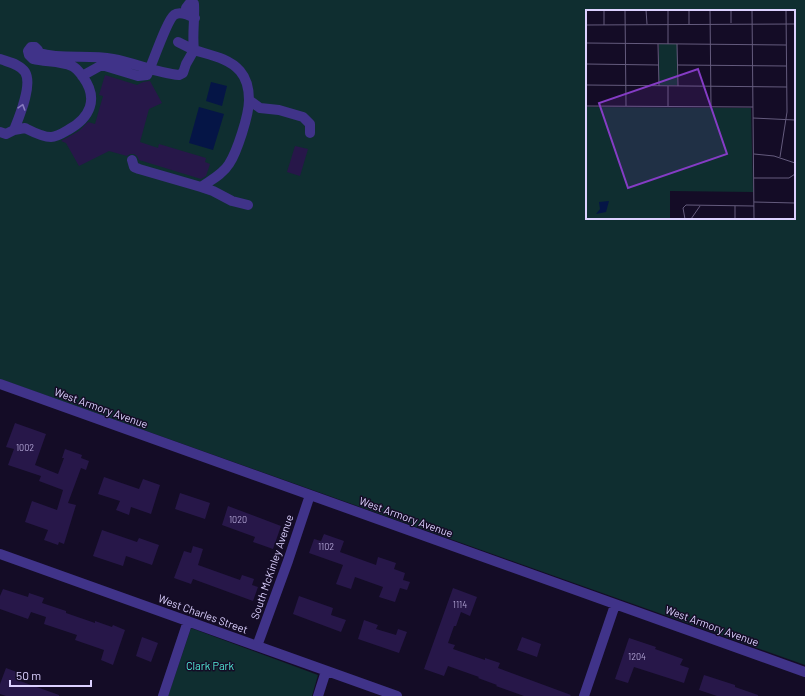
<svg xmlns="http://www.w3.org/2000/svg" width="805" height="696" font-family="Barlow,sans-serif">
<style>
.green{fill:#0f2e30;fill-rule:evenodd}
.water{fill:#051546}
.building{fill:#271749}
.lines{fill:none;stroke-linecap:round;stroke-linejoin:round}
.minor{stroke:#403389;stroke-width:10}
.oneway{stroke:#867abe}
.labels{text-anchor:middle;stroke-width:3;stroke-linejoin:round;paint-order:stroke}
.number-label{font-size:9px;fill:#afa2d2}
.street-label{font-size:11px;fill:#dcd1ff;stroke:#140c26}
.park-label{font-size:11px;fill:#52ead6;stroke:#140c26}
.inset-road{fill:none;stroke:#645b7d;stroke-width:1}
.view{fill:#853cc5;fill-opacity:0.15;stroke:#853cc5;stroke-width:2}
.inset-edge{fill:none;stroke:#dcd1ff;stroke-width:2}
</style>
<rect width="100%" height="100%" fill="#140c26"/>
<path class="green" d="M0 0H805V665L0 379ZM587 11H794V218H587Z
M191 628 318 675 312 696H168Z"/>
<path class="water" d="M211 82 227 86 222 106 206 101Z
M199 107 224 114 213 150 189 143Z"/>
<path class="building" d="M105 75 137 85 143 82 150 81 162 103 149 109 140 142 158 148 159 144 206 158 205 162 210 164 206 176 201 179 139 160 137 156 134 154H130L127 156 109 151 79 166 66 143 61 141 79 131 88 122 95 124 103 96 99 95Z
M295 146 308 149 300 176 287 172Z
M15 423 46 434 35 465 58 474 64 458H62L65 449 82 455 81 458 89 461 86 470 81 468 68 503 76 505 64 544 59 542 58 545 44 540 48 530 25 522 32 501 57 510 63 490 39 481 41 476 8 465 14 449 6 447Z
M104 477 139 489 143 479 160 485 151 514 131 507 129 515 116 510 120 501 98 494Z
M180 493 210 503 205 519 175 509Z
M228 506 281 526 273 549 253 542 255 537 222 525Z
M102 530 137 542 139 538 159 545 152 565 126 556 123 566 93 556Z
M324 534 344 541 340 552 376 565 378 557 396 563 394 569 405 573 403 580 410 582 407 590 400 588 395 602 379 597 383 587 355 577 351 589 336 584 343 565 309 553 314 539 321 541Z
M193 546 203 549 198 565 240 580 242 575 254 579 252 585 258 587 253 601 193 579 191 584 174 578 184 551 191 553Z
M453 588 477 597 470 616 461 612 456 626H454L448 643 455 645 453 649 485 660V658L500 663 498 668 571 695 570 696H524L496 686 497 685 478 678 479 677 448 666 444 676 424 669Z
M3 589 28 597 29 593 44 598 42 603 66 611V613L95 623V621L112 627 113 625 125 630 113 665 101 660 104 650 75 640 77 635 44 624 46 617 31 612 28 619 0 609V596Z
M299 596 333 608 331 615 346 620 341 632 293 614Z
M364 620 378 625 376 629 396 635 398 629 407 632 399 653 358 639Z
M142 637 158 643 151 662 136 656Z
M522 637 541 644 537 657 517 650Z
M629 638 656 647 655 649 683 659 680 665 689 668 684 683 634 667 628 683 615 679Z
M6 668 22 674 20 681 59 695V696H6L0 694V684Z
M704 675 735 685V687L758 695V696H717L699 690Z"/>
<g class="lines">
<path class="minor" d="M186 14V8L189 4H194C195 19 192 35 194 50
M178 42 194 50
M39 53C63 60 88 54 113 59 135 63 157 73 179 75L183 73 186 64 194 50C210 55 229 58 240 71 247 79 249 91 249 100 249 115 237 152 229 164 223 174 211 180 201 187L139 169 134 167 132 160
M0 59C8 62 20 64 25 72 33 85 19 117 14 130L6 134 0 132
M82 76 100 66H105L138 76 147 75C152 65 167 20 174 15 179 11 189 15 195 18
M249 100 260 108 279 110 303 117 310 124V133
M14 130 25 128C33 132 42 137 51 137 57 137 63 133 68 130 90 118 99 99 83 77 80 73 77 68 72 66 60 61 45 62 33 59L29 55 28 51 31 47H35L38 50 39 53 37 56 33 59
M201 187 213 191 232 201 248 205
M0 384 805 672
M0 554 397 696
M257 646 288 561 310 495
M163 696 188 621
M318 696 326 671
M584 696 615 605"/>
</g>
<defs><path id="oneway-chevron" d="M-2-3.5L2.5 0L-2 3.5" fill="none" stroke-width="1.6" stroke-linecap="round" stroke-linejoin="round"/></defs>
<use class="oneway" href="#oneway-chevron" transform="translate(22 107) rotate(-73)"/>
<g class="labels">
<g class="number-label">
<text x="25" y="451">1002</text>
<text x="238" y="523">1020</text>
<text x="326" y="550">1102</text>
<text x="460" y="608">1114</text>
<text x="637" y="660">1204</text>
</g>
<g class="street-label">
<text transform="translate(101 408) rotate(20)" y="4">West Armory Avenue</text>
<text transform="translate(406 517) rotate(20)" y="4">West Armory Avenue</text>
<text transform="translate(272 567) rotate(-71)" y="4">South McKinley Avenue</text>
<text transform="translate(203 614) rotate(20)" y="4">West Charles Street</text>
<text transform="translate(712 626) rotate(20)" y="4">West Armory Avenue</text>
</g>
<g class="park-label">
<text x="210" y="670">Clark Park</text>
</g>
</g>
<g transform="translate(586 10)">
<rect width="209" height="209" fill="#140c26"/>
<path d="M73 34H91V75H73ZM0 97 165 98 167 182 84 181V209H0Z" fill="#0f2e30"/>
<path d="M23 191 20 202 10 204 14 199 13 192Z" fill="#051546"/>
<path class="inset-road" d="M18 0V15M39 0 40 96M60 0 61 14M82 0V34M103 0V14M124 0 125 97M145 0V13M166 0 168 209M0 15 209 14M0 33 200 35M72 34 73 76M91 34 92 76M0 54 72 55M92 55 201 56M0 75 201 77M0 96 167 97M82 97V76M167 108 209 110M168 144 188 146 209 153M194 147 201 102 200 0M168 168H203L209 164M168 192 209 193M99 209 97 198 100 195 168 196M105 209 114 196M149 209V196"/>
<path class="view" d="M112 59 141 144 42 178 13 93Z"/>
<rect width="209" height="209" class="inset-edge"/>
</g>
<path d="M10 680v6h81v-6" fill="none" stroke="#dcd1ff" stroke-width="2"/>
<text x="16" y="680" font-size="12" fill="#dcd1ff" stroke="#140c26" stroke-width="3" paint-order="stroke">50 m</text>
</svg>
